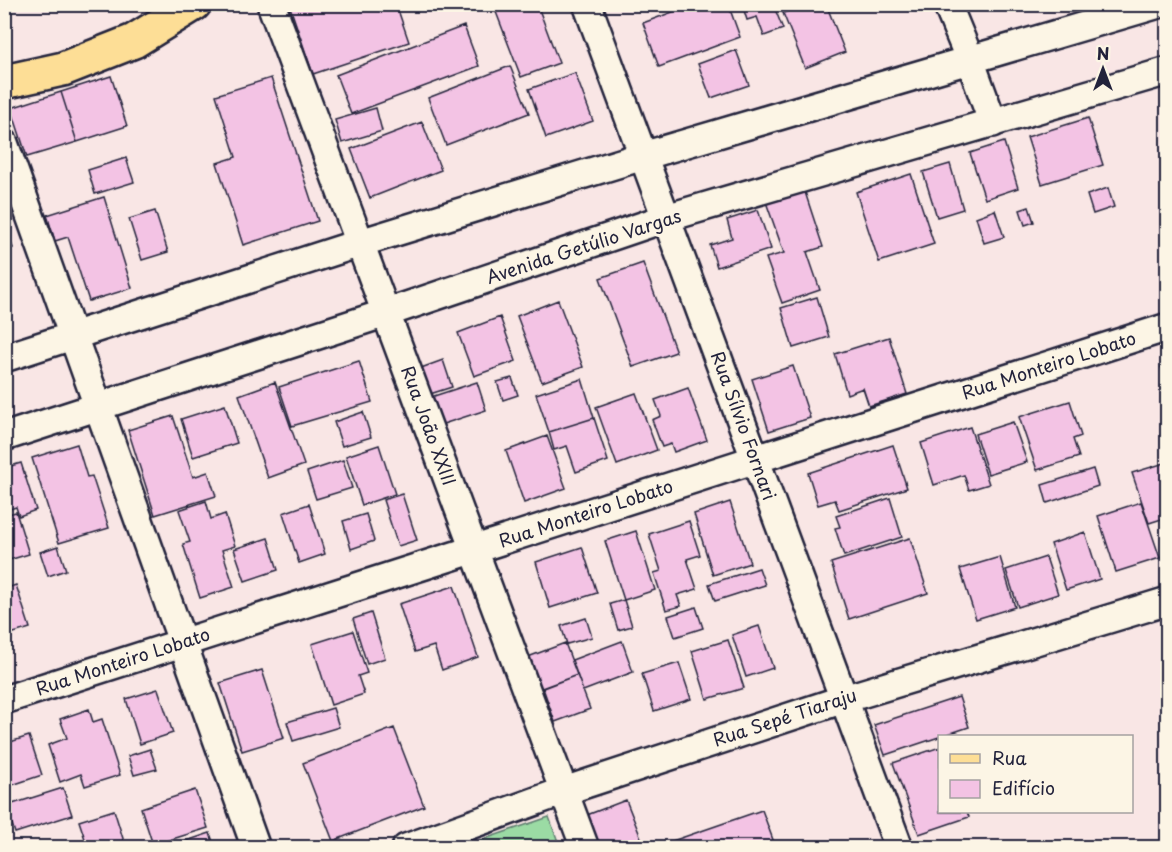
<svg xmlns="http://www.w3.org/2000/svg" width="1172" height="852" font-family="'Playpen Sans',sans-serif">
<style>
.green{fill:#9bdba4;stroke:#5e7e70;stroke-width:1.5}
.building{fill:#f3c3e4;stroke:#22223b;stroke-width:1.5}
.lines{fill:none;stroke-linecap:round;stroke-linejoin:round}
.minor-casing{stroke:#22223b;stroke-width:32}
.major-casing{stroke:#22223b;stroke-width:38}
.minor{stroke:#fcf5e5;stroke-width:27}
.major{stroke:#fdde96;stroke-width:33}
.labels{text-anchor:middle;stroke-width:6;stroke-linejoin:round;paint-order:stroke}
.street-label{font-size:18px;fill:#22223b;stroke:#fcf5e5}
</style>
<rect width="100%" height="100%" fill="#f9e6e5"/>
<filter id="ink" filterUnits="userSpaceOnUse"><feTurbulence type="fractalNoise" baseFrequency=".0167" numOctaves="2"/><feDisplacementMap in="SourceGraphic" scale="12" xChannelSelector="R" yChannelSelector="G"/><feConvolveMatrix kernelMatrix="1 2 1 2 8 2 1 2 1" color-interpolation-filters="sRGB"/></filter>
<g filter="url(#ink)">
<path class="green" d="M549 817 560 847H461Z"/>
<path class="building" d="M289 4H396L409 42 313 74Z
M517 4H537L559 63 521 77 496 12Z
M694 4H728L740 37 659 67 643 23Z
M742 4H773L783 29 764 36 757 17 747 20Z
M798 4H826L845 52 805 68 783 13 799 7Z
M464 26 479 66 351 114 336 75Z
M736 50 749 85 711 98 698 64Z
M510 66 529 113 446 145 428 98Z
M575 73 593 121 546 138 529 89Z
M111 76 127 126 77 142 61 92Z
M271 78 318 221 243 245 217 163 236 157 216 95Z
M61 92 77 142 27 157 11 108Z
M376 108 382 131 342 143 335 120Z
M1088 118 1103 165 1042 184 1027 137Z
M422 122 441 170 370 198 351 149Z
M1004 142 1018 188 985 199 970 153Z
M126 158 134 182 95 194 88 170Z
M950 164 963 209 937 217 923 172Z
M911 174 934 244 879 262 856 192Z
M1108 188 1114 207 1093 214 1087 195Z
M804 189 823 247 807 252 820 290 782 303 766 258 784 253 766 202Z
M104 197 132 288 89 301 68 237 55 241 47 215Z
M1029 207 1034 222 1025 225 1020 210Z
M758 210 771 249 717 267 710 245 732 238 727 220Z
M995 210 1004 237 984 243 976 217Z
M155 211 168 252 142 260 129 219Z
M4 223 13 248 4 251Z
M643 263 676 352 633 367 600 278Z
M817 297 829 337 793 348 781 308Z
M558 300 583 367 542 382 517 316Z
M500 317 516 361 474 376 458 333Z
M889 337 907 394 869 406 863 388 847 394 835 354Z
M443 360 452 387 430 394 421 368Z
M359 361 372 402 292 426 279 387Z
M1168 365V386L1161 367Z
M793 366 810 418 769 431 752 379Z
M512 378 518 395 503 400 497 382Z
M582 379 594 418 549 432 536 394Z
M275 382 304 465 268 478 239 395Z
M477 382 486 410 440 425 431 397Z
M688 388 707 440 674 452 671 444 662 447 652 420 661 416 655 400Z
M636 393 657 450 617 465 596 407Z
M1070 401 1081 436 1073 439 1079 457 1037 470 1019 417Z
M225 405 237 443 193 457 181 419Z
M363 412 371 437 342 446 334 422Z
M173 416 193 477 208 472 216 496 155 515 128 430Z
M594 418 608 461 576 472 567 446 554 450 549 432Z
M1013 422 1027 462 988 474 975 434Z
M970 427 989 484 969 490 964 475 934 485 921 443Z
M547 436 566 488 524 503 506 451Z
M77 444 87 477 92 476 109 528 59 543 32 458Z
M379 445 395 494 362 505 346 456Z
M893 445 907 488 839 510 835 500 818 505 808 473Z
M343 460 352 488 316 499 307 472Z
M1168 462V517L1149 523 1132 473Z
M21 463 36 510 19 516 16 507 4 511V468Z
M1093 469 1098 486 1047 503 1042 485Z
M402 494 417 540 398 546 383 500Z
M890 498 902 537 844 556 835 528 840 527 836 516Z
M206 501 211 519 225 514 235 546 222 550 234 587 200 598 183 544 190 542 179 510Z
M730 502 750 563 713 575 694 514Z
M1141 502 1160 558 1116 572 1098 516Z
M309 504 325 554 299 563 283 513Z
M16 512 29 554 9 560 4 545V515Z
M366 514 374 541 351 549 343 521Z
M689 521 700 555 687 559 697 589 677 595 681 606 666 610 654 573 661 571 649 534Z
M636 531 655 590 624 600 605 541Z
M1085 532 1100 579 1066 590 1051 544Z
M268 538 278 570 245 581 234 549Z
M910 538 928 593 849 619 831 563Z
M58 546 66 570 48 576 40 552Z
M582 547 597 593 550 608 536 562Z
M1000 557 1015 607 976 619 960 569Z
M1046 557 1058 594 1018 607 1006 570Z
M759 568 765 585 715 601 709 584Z
M16 585 30 628 4 636V589Z
M454 586 478 657 442 670 434 646 415 652 399 604Z
M624 600 632 626 618 630 610 604Z
M696 607 703 628 675 637 668 616Z
M371 613 385 658 367 664 353 619Z
M586 618 592 637 567 644 561 626Z
M759 626 773 668 746 677 732 635Z
M353 631 367 673 358 676 364 694 331 705 312 644Z
M728 640 744 688 707 699 692 651Z
M622 641 633 672 583 691 572 660Z
M565 643 577 675 539 689 528 657Z
M679 663 691 699 654 711 642 674Z
M262 670 284 738 242 751 220 683Z
M577 675 590 709 555 722 543 688Z
M158 689 173 733 140 744 126 699Z
M959 697 969 727 885 755 874 725Z
M333 708 339 727 293 741 287 722Z
M89 709 93 722 102 719 120 775 85 786 81 774 60 782 48 745 67 738 60 719Z
M394 728 424 806 333 841 303 763Z
M29 736 42 775 9 786 4 773V744Z
M940 747V812H967L969 817 919 834 893 763Z
M150 749 157 769 134 775 128 756Z
M63 788 72 815 15 833 6 806Z
M195 790 208 828 153 845 141 808Z
M626 800 645 848H600L587 815Z
M114 810 126 848H88L79 821Z
M762 810 776 848 655 847Z
M210 833 215 848H166Z"/>
<g class="lines">
<g class="minor-casing">
<path id="minor" d="M271 4 585 848
M587 4 899 848
M947 4 970 60 993 123
M4 143 256 848
M4 358 360 243 643 156 1159 4
M4 437 386 313 666 218 1168 71
M4 700 1168 327
M406 848 564 791 844 699 1168 601"/>
</g>
<g class="major-casing">
<path id="major" d="M4 82 63 69 134 41 194 4"/>
</g>
<use href="#minor" class="minor"/>
<use href="#major" class="major"/>
</g>
</g>
<g class="labels">
<g class="street-label">
<text transform="translate(584 247) rotate(-18)" y="6">Avenida Getúlio Vargas</text>
<text transform="translate(1049 366) rotate(-18)" y="6">Rua Monteiro Lobato</text>
<text transform="translate(428 426) rotate(70)" y="6">Rua João XXIII</text>
<text transform="translate(743 426) rotate(70)" y="6">Rua Sílvio Fornari</text>
<text transform="translate(586 514) rotate(-18)" y="6">Rua Monteiro Lobato</text>
<text transform="translate(123 662) rotate(-18)" y="6">Rua Monteiro Lobato</text>
<text transform="translate(785 718) rotate(-18)" y="6">Rua Sepé Tiaraju</text>
</g>
</g>
<rect width="1172" height="852" fill="none" stroke="#fcf5e5" stroke-width="24"/>
<rect x="12" y="12" width="1148" height="828" fill="none" stroke="#22223b" stroke-width="2" filter="url(#ink)"/>
<rect x="938" y="735" width="195" height="78" fill="#fcf5e5" stroke="#a5a1a1" stroke-width="1.5"/>
<rect x="950" y="754" width="30" height="9" fill="#fdde96" stroke="#a5a1a1" stroke-width="1.5"/>
<text x="992" y="765" font-size="18" fill="#22223b">Rua</text>
<rect x="950" y="780" width="30" height="18" fill="#f3c3e4" stroke="#a5a1a1" stroke-width="1.5"/>
<text x="992" y="795" font-size="18" fill="#22223b">Edifício</text>
<g transform="translate(1103 69)" stroke="#fcf5e5" stroke-width="4.5" paint-order="stroke">
<path d="M0-4.5L10 22L0 15L-10 22Z" fill="#22223b"/>
<text y="-9" font-size="16" font-weight="bold" text-anchor="middle" fill="#22223b">N</text>
</g>
</svg>
